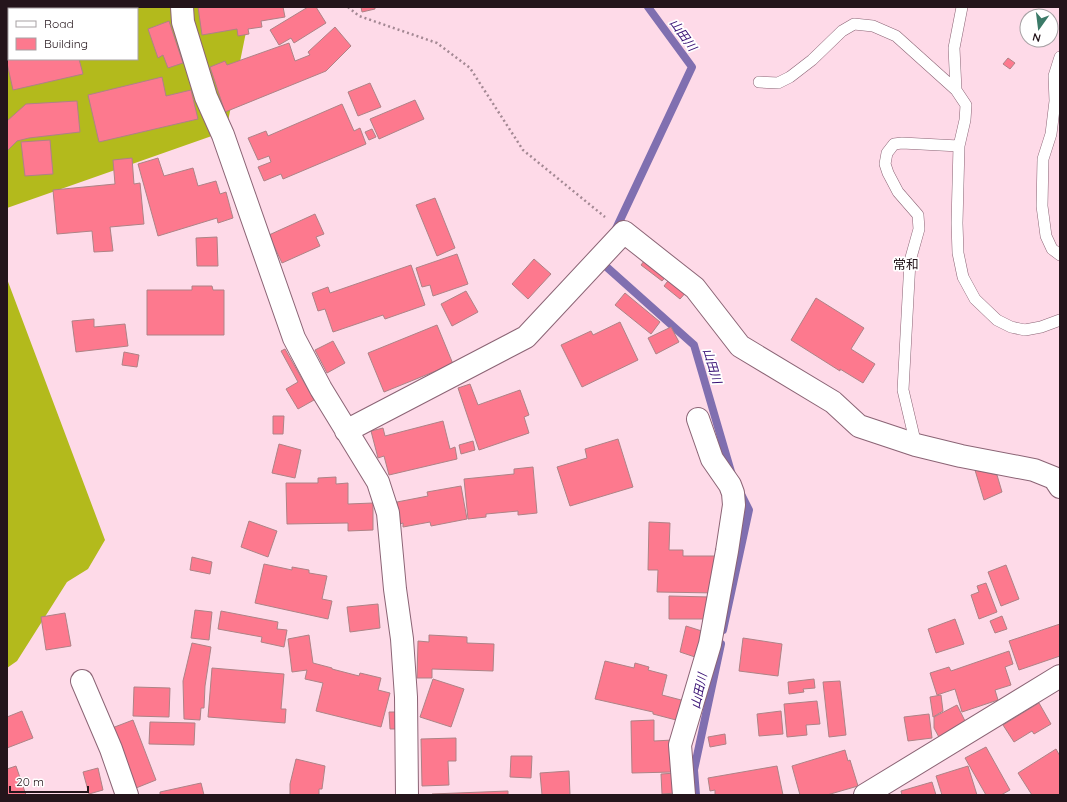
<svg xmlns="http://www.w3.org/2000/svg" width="1067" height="802" font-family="Quicksand,'Noto Sans JP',sans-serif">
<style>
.forest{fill:#b3ba1c;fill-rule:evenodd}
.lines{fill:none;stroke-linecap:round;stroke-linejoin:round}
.stream{stroke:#806fb0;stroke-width:8}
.building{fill:#fd798e;stroke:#ae8286}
.service-casing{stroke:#8b6475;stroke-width:12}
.minor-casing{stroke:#8b6475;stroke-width:24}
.path{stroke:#a38893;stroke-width:2.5;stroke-dasharray:2 3;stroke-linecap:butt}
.service{stroke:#fff;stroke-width:11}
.minor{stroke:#fff;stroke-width:22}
.labels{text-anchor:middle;stroke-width:3.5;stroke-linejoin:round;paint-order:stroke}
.water-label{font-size:12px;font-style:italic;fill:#350d72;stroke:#fff}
.quarter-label{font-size:13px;fill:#24151b;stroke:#fff}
</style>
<rect width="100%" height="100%" fill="#fedae8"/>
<path class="forest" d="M7 7H239L246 32 226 131 7 208ZM9 9H137V59H9Z
M7 279 105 540 88 569 67 582 17 661 7 668Z"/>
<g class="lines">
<path class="stream" d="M614 233 692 67 648 7
M602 260 601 262 694 345 732 475
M723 630 749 510 740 492
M696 795 694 770 721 644"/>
</g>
<path class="building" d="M7 7H12V9H9V34L7 35Z
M198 7H285H283L285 17 261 21 262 27 248 29 249 34 238 36 237 29 202 35Z
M308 7H316L326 23 294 43 291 38 279 45 270 30Z
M361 7H375V9L362 12Z
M169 21 183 63 168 68 163 55 158 58 148 29Z
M335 27 351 46 326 71 225 112 210 67 225 61 227 65 289 43 295 61 310 55 308 52Z
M9 39V59H79L83 74 13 90 7 63V40Z
M1008 58 1015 63 1010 69 1003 64Z
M162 77 166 96 191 90 198 119 99 142 88 95Z
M370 83 381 107 358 116 348 92Z
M415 100 424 119 379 139 370 119Z
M77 101 80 132 29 138 17 141 7 151V121L26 104Z
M342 104 354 131 360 128 366 144 283 179 281 174 264 181 258 167 271 162 269 156 258 160 248 138 266 131 268 136Z
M372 129 376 137 369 140 365 132Z
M50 140 53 174 25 176 21 142Z
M132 158 134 184 140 183 144 224 110 227 113 251 94 252 92 231 57 234 53 190 115 184 113 160Z
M158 158 164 176 193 168 198 186 216 181 220 194 226 192 233 218 218 223 217 218 158 236 138 164Z
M435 198 455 248 437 256 416 205Z
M315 214 324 234 316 237 320 246 282 263 269 235Z
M217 237 218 266H197L196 238Z
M457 254 468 284 433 296 430 285 422 287 416 268Z
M648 256 670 272 662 281 641 265Z
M534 259 551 274 528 299 512 284Z
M411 265 425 305 385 319 383 315 333 332 325 309 318 311 312 293 328 287 330 293Z
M671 277 688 290 680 299 664 286Z
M192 286H212L213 290H224V335H147V290H192Z
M466 291 478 312 452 326 441 304Z
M625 293 660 322 651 334 615 305Z
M816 298 864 328 851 349 875 364 863 383 840 369V371L791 340Z
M94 319V327L125 324 128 346 76 352 72 321Z
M620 322 638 360 582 387 561 345 591 331 593 335Z
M437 325 453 364 384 392 368 353Z
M671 327 679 342 656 354 648 338Z
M333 341 345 363 327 373 315 350Z
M285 349 314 400 298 409 286 389 298 382 281 351Z
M124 352 139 355 137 367 122 365Z
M470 384 478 405 520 390 529 415 524 417 529 433 479 450 458 388Z
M273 416H284L283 434H273Z
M443 421 450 449 455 447 457 459 389 475 384 456 378 458 371 431 383 428 385 436Z
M618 439 633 487 570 506 557 467 587 458 585 449Z
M473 441 475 450 461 454 459 445Z
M279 444 301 450 295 478 272 473Z
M533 467 537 513 518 515V511L486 514V517L468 519 464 479 514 474V469Z
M975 470 997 475 1002 492 984 500Z
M336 477V484L348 483V504L373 503V530L348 531V523L287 524 286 483H318V478Z
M461 486 467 519 431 526 430 522 403 527V523L400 524 397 502 428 496 427 492Z
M249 521 277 531 268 557 241 547Z
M649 522 670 523 669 550H683V556H717V593L657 592 658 570H648Z
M192 557 212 562 210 574 190 570Z
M264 564 292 570V567L309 570V573L327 576 322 599 332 601 328 619 255 603Z
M1006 565 1019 599 1001 606 988 572Z
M986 583 997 612 979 619 971 595 979 592 977 586Z
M669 596 710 597V619H669Z
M378 604 380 628 350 632 347 607Z
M195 610 212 612 209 640 191 638Z
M221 611 278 622 277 629 287 630 284 647 261 642 262 637 218 629Z
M65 613 71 646 46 650 41 617Z
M1002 616 1007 629 995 633 990 621Z
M955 619 964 644 936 653 928 629Z
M1060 624V656L1019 670 1009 641Z
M686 626 705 632 698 658 680 652Z
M309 635 313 663 332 668V669L359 676 360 673 381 678 378 690 390 693 381 727 316 711 323 683 305 679 307 670 292 672 288 639Z
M429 635 467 637V643L494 644 493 671 432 669V678H417L418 641 429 642Z
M743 638 782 644 778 676 739 671Z
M192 643 211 647 205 686 204 708H201L200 720 184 719 183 681Z
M1009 651 1013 664 1005 667 1011 685 995 690 998 700 962 712 955 689 937 695 930 673 949 667 951 671Z
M605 661 634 668 635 663 649 667 648 670 667 675 662 695 685 701 680 721 653 714V712L595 699Z
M212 668 284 674 281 709H286L285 723 208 717Z
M433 679 464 689 451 727 420 717Z
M814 679 815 688 803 689 804 692 789 694 788 682Z
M840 681 846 735 829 737 823 682Z
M134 687 170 688 169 717 133 716Z
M941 695 943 711 933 717 930 697Z
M817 701 820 724 806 725 807 735 787 737 784 704Z
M1039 703 1051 724 1034 734 1032 731 1014 742 1003 725Z
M957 705 966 723 940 739 934 728V717Z
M22 711 33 738 7 748V717Z
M781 711 783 734 759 736 757 714Z
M389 712H399V729H390Z
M929 714 932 738 908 741 904 717Z
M133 720 156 780 136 788 112 728Z
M654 720V741L673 740V772L632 773 631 721Z
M150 722 195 723 194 745 149 744Z
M725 734 726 744 710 747 708 737Z
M456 738V761H448L449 785 422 786 421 739Z
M986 747 1010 790 1001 795H986L965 758Z
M1056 749 1060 756V795H1032L1018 773Z
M845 750 848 761 850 760 858 786 827 795H800L792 766Z
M511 756H532L531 778 510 777Z
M296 759 325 766 322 789H319V795H290V784Z
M16 766 26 795H7V769Z
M777 766 783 795H715V790L710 791 708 778Z
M968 766 977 795H942L936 776Z
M98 768 103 790 89 794 83 772Z
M569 771 570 795H542L540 773Z
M676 773V793L662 794 661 774Z
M932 782 936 795H902L901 791Z
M201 783 204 795H160V792Z
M508 791V795H432V794Z"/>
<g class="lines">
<g class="service-casing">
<path id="service" d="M1060 57 1054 76 1055 101 1051 134 1043 159 1042 206 1046 236 1052 249 1060 255
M759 82 778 83 790 77 812 60 842 31 854 24 873 26 896 36 956 90 966 105 965 120 959 146 957 223 958 253 963 277 975 299 997 320 1011 327 1025 330 1041 327 1060 320
M956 90 954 48 962 7
M916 445 903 390 910 261 919 229 918 215 898 192 888 173 885 164 887 153 894 144 902 143 959 146"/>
</g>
<g class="minor-casing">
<path id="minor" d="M182 7 183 22 206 97 223 135 294 338 321 389 378 482 388 513 395 589 402 639 406 697 407 795
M346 431 526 337 624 232 695 288 740 346 833 402 859 426 916 445 961 456 1034 470 1054 478 1060 487
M82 681 111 749 127 795
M684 795 680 745 710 644 727 551 734 505 733 493 730 485 712 459 698 419
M865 795 1060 676"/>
</g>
<path class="path" d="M348 7 359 16 437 43 470 68 523 150 605 217"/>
<use href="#service" class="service"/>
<use href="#minor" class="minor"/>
</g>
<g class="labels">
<g class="water-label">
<text transform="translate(683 35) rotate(54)" y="4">山田川</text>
<text transform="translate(712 366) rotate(73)" y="4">山田川</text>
<text transform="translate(699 691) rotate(-78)" y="4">山田川</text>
</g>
<g class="quarter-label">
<text x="906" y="269">常和</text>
</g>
</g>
<rect width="1067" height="802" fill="none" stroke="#24151b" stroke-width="16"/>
<rect x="8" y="8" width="130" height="52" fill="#ffffff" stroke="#a7a1a4"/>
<rect x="16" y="21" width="20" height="6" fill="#ffffff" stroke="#a7a1a4"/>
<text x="44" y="28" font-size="12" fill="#24151b">Road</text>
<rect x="16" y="38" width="20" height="12" fill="#fd798e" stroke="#a7a1a4"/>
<text x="44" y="48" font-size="12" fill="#24151b">Building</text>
<g transform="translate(1039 28) rotate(194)"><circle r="19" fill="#ffffff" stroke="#a7a1a4"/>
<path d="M0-3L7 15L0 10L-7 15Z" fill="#3b7a68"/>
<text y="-6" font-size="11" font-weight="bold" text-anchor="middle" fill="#24151b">N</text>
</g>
<path d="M10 786v6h78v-6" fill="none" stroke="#24151b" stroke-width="2"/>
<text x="16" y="786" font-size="12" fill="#24151b" stroke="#ffffff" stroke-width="3" paint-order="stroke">20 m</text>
</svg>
